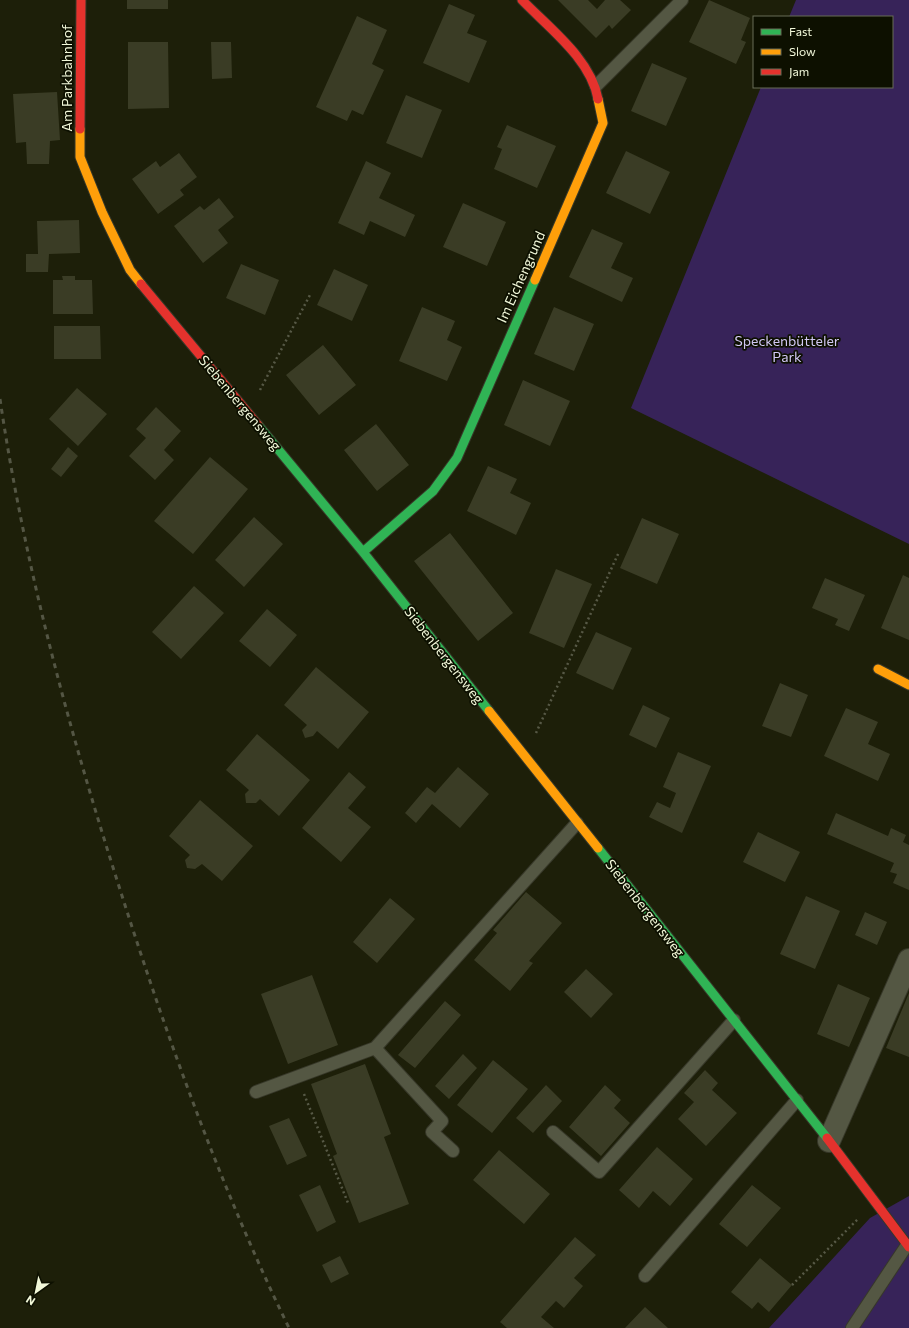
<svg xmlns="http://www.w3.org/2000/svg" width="909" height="1328" font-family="Commissioner,sans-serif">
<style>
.green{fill:#372359}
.building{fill:#3a3c25}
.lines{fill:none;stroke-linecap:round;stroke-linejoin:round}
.lane-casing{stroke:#373829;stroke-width:14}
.street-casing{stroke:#373829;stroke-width:24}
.fast-casing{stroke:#373829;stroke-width:11}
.slow-casing{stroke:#373829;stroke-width:11}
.jam-casing{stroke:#373829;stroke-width:11}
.path{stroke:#575946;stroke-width:2.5;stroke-dasharray:2 3;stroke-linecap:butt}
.lane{stroke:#545743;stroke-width:12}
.street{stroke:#545743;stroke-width:22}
.fast{stroke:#30b455;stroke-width:9}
.slow{stroke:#ff9f0a;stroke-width:9}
.jam{stroke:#e5322d;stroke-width:9}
.rail{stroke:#545644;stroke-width:3;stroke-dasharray:5 5;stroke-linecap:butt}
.labels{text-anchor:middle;stroke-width:3.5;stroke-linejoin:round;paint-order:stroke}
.street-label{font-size:14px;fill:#f2f8d9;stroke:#0d1000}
.park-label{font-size:14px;fill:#d2c8f4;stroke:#0d1000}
</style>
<rect width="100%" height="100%" fill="#1d1f09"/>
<path class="green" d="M796 0H909V544L631 408 761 87H892V17H789Z
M909 1196V1328H769L870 1218Z"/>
<path class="building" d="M127 0H168V9H127Z
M558 0H588L597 9 605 0H620L631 10 612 29 609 25 596 38Z
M709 0 750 18 741 40 746 42 736 64 689 42Z
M449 4 475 15 467 33 487 41 469 83 423 63Z
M357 16 387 30 372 64 384 70 363 115 352 110 347 121 316 107Z
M128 42H168L169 108 128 109Z
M211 42H231L232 78 212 79Z
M652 63 687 78 666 126 631 111Z
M57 92 60 140 50 141 49 164H27L26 142 16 143 13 94Z
M406 95 442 110 422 158 386 143Z
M507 125 556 146 537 188 494 169 502 149 497 147Z
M626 151 670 172 650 214 606 193Z
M179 153 197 177 180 190 184 195 158 214 132 179 156 161 160 167Z
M366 161 391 173 379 198 415 215 405 237 370 221 364 235 338 223Z
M219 198 234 217 218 230 228 243 203 263 174 226 200 206 204 210Z
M463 203 506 222 487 266 443 247Z
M79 220 80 253 49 254 48 272H26V254H38L37 221Z
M592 229 623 243 611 268 633 278 622 302 569 277Z
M241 264 279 280 265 315 226 298Z
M334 269 368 285 352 321 317 305Z
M62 276H75V280H92L93 314H53V280H63Z
M422 307 455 321 447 340 462 347 447 381 399 361Z
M554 307 594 324 574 371 534 354Z
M54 326H100L101 359H54Z
M323 345 356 385 319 415 286 375Z
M523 380 570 401 550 446 504 425Z
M77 388 107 414 78 446 49 419Z
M156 407 181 431 164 450 174 460 155 480 129 456 146 438 136 429Z
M376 424 409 465 377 491 344 450Z
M68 447 78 456 61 477 51 469Z
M210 457 248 489 193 554 154 521Z
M488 466 517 479 510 493 531 503 516 535 467 511Z
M254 517 283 544 244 587 215 560Z
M642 518 679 534 657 584 620 568Z
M450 533 513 613 478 641 414 561Z
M556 569 592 584 564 648 529 633Z
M903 575 909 578V640L881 628Z
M825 578 865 595 849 631 835 625 838 619 812 608Z
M194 586 224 613 181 659 152 632Z
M267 609 297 635 270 667 239 641Z
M596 632 632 648 613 690 576 673Z
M316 667 369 712 338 749 317 731 313 736 305 738 302 730 307 725 284 705Z
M780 683 808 695 791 737 762 726Z
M643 705 670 718 656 748 629 735Z
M846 708 878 722 868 744 890 754 878 781 824 756Z
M257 734 310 780 279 816 260 799 256 803H246L245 794 249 790 226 770Z
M678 752 711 766 682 833 649 817 657 802 670 808 676 793 663 787Z
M458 767 489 794 460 828 432 804 416 823 405 813 427 787 435 793Z
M349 772 366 787 348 808 371 827 341 862 302 828Z
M200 800 253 846 222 881 202 864 195 869 187 868 185 860 190 855 169 836Z
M836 813 888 836 891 828 906 835 903 842 909 845V890L893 883 897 874 890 872 894 863 827 834Z
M758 832 800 852 785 882 743 862Z
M526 892 562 923 529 961 533 963 510 991 474 960 497 933 493 930Z
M806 896 840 911 815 969 780 954Z
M390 898 415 919 377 963 353 942Z
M865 912 887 922 877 945 855 935Z
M586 969 613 994 591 1018 564 992Z
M312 975 338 1045 288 1064 261 994Z
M838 984 870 998 849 1047 817 1034Z
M909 993V1057L886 1048Z
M445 1001 461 1015 415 1068 398 1055Z
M463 1054 477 1068 449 1099 435 1086Z
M493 1060 528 1089 492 1133 457 1105Z
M365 1064 391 1134 384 1137 409 1204 359 1223 333 1156 337 1154 311 1084Z
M705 1070 718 1083 712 1090 737 1113 706 1146 678 1119 694 1102 684 1093Z
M546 1085 562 1101 533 1133 516 1118Z
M605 1085 621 1100 614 1108 630 1123 601 1156 569 1127Z
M289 1118 307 1156 287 1165 269 1126Z
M657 1147 693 1179 670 1206 653 1191 639 1208 619 1190Z
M499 1150 550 1194 524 1224 473 1180Z
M320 1185 336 1222 317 1232 299 1195Z
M752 1185 781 1208 747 1247 719 1224Z
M575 1237 596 1255 574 1278 583 1286 564 1308 556 1301 541 1317 554 1328H507L500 1322Z
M340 1256 349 1274 331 1283 322 1265Z
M760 1258 792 1285 769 1312 758 1302 752 1309 731 1292Z
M645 1307 668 1328H625Z"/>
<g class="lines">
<g class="lane-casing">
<path id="lane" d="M596 86 682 0
M375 1048 442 1121 432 1132 453 1151
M256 1092 375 1048 577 823
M553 1132 599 1172 734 1020
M645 1276 797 1100
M852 1328 907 1245"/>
</g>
<g class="street-casing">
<path id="street" d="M829 1141 909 960"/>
</g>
<g class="fast-casing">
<path id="fast" d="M258 425 363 552 489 711
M363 552 433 491 457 458 535 280
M598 848 827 1138"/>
</g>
<g class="slow-casing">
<path id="slow" d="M80 129V157L102 212 130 270 141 284
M535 280 603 123 598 99
M878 669 909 685
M489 711 598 848"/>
</g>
<g class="jam-casing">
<path id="jam" d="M522 0C549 28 591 59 598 99
M80 129 81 0
M141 284 258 425
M827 1138 909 1247"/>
</g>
<path class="path" d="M260 390 311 293
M536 733 619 552
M304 1094 348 1203
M792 1285 858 1219"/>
<use href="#lane" class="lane"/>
<use href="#street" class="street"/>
<use href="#fast" class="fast"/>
<use href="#slow" class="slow"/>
<use href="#jam" class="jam"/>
<path class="rail" d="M0 399C24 562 67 723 117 880 165 1032 219 1184 289 1328"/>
</g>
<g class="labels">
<g class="street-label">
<text transform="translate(67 78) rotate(-90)" y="5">Am Parkbahnhof</text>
<text transform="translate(521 277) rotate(-66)" y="5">Im Eichengrund</text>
<text transform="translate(240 403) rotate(50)" y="5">Siebenbergensweg</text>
<text transform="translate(444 655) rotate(52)" y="5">Siebenbergensweg</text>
<text transform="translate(645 908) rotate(52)" y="5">Siebenbergensweg</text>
</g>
<g class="park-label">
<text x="787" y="346">Speckenbütteler<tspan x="787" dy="16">Park</tspan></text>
</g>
</g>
<rect x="753" y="16" width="140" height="72" fill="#0d1000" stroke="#696d57"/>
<rect x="761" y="29" width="20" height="6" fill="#30b455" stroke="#696d57"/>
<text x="789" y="36" font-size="12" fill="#f2f8d9">Fast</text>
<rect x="761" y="49" width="20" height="6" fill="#ff9f0a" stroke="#696d57"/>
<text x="789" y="56" font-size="12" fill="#f2f8d9">Slow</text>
<rect x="761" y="69" width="20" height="6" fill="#e5322d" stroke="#696d57"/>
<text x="789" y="76" font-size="12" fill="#f2f8d9">Jam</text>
<g transform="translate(36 1292) rotate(213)" stroke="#0d1000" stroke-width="3" paint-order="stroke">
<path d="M0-3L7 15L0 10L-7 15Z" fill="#f2f8d9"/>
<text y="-6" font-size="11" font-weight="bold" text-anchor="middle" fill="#f2f8d9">N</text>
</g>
</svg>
